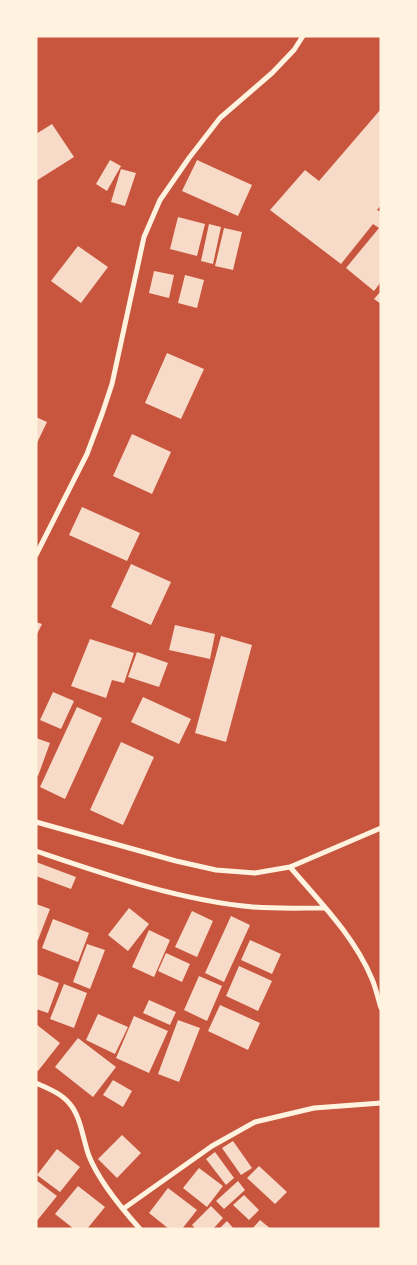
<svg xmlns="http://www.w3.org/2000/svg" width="417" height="1265" font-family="'Exo 2',sans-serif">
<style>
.building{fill:#f7dbc8}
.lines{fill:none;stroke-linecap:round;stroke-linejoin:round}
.minor{stroke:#fff3e0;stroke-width:5}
</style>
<rect width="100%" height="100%" fill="#c8553d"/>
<path class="building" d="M381 109V205L377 210 381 212V282L374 291 346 268 379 228 373 224 341 264 270 210 305 170 319 181Z
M52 124 74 157 36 181V134Z
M110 160 121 166 107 191 96 184Z
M197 160 252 185 238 216 182 191Z
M121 169 136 173 125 206 111 202Z
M178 217 205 224 197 256 170 249Z
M209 224 221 227 213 264 201 261Z
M224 228 242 232 233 270 215 266Z
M78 246 108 267 81 303 51 281Z
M154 271 174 275 169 298 149 293Z
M185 275 204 280 197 308 178 303Z
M381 291V304L374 299Z
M167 353 204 369 181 419 145 403Z
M36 417 47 422 36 445Z
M132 434 171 452 152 494 113 476Z
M82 507 140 533 127 561 69 535Z
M131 564 171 582 151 625 111 607Z
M36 622 42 624 36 636Z
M175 625 215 634 210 659 169 650Z
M221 636 252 645 226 742 195 733Z
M90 639 134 653 124 683 112 680 106 698 71 686Z
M137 652 168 663 159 687 128 677Z
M53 692 74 701 61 729 40 720Z
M143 697 191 719 179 744 131 722Z
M77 707 102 718 65 799 40 787Z
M36 738 50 743 38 776 36 775Z
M121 742 154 757 123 825 90 810Z
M36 862 76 877 71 889 36 876Z
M36 904 50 909 38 940H36Z
M129 908 149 924 128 951 108 935Z
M192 911 213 921 197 957 175 947Z
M231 916 250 925 224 982 205 973Z
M53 919 89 933 78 962 42 948Z
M149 930 170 940 154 977 132 967Z
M250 940 281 954 272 974 241 960Z
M87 944 105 950 90 989 73 982Z
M166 953 190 964 182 982 158 971Z
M239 966 272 981 258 1011 226 996Z
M36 974 59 983 48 1013 36 1009Z
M199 976 222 986 207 1021 184 1010Z
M64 984 87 993 74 1028 50 1019Z
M149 1000 176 1012 170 1025 143 1013Z
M220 1005 260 1023 248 1050 208 1031Z
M98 1014 128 1027 115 1054 86 1040Z
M134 1016 168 1031 149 1073 116 1058Z
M178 1020 200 1028 179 1082 158 1074Z
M36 1024 60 1043 38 1071 36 1070Z
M78 1038 116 1067 93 1097 55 1067Z
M113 1080 132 1091 123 1107 103 1095Z
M122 1135 141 1153 117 1178 98 1159Z
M233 1141 252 1168 241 1175 222 1148Z
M57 1149 80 1167 60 1192 37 1175Z
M215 1152 234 1178 226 1185 206 1159Z
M259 1166 287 1192 275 1204 247 1178Z
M199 1168 223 1186 207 1207 183 1188Z
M36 1180 57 1196 36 1222Z
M238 1181 245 1190 224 1209 216 1201Z
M78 1186 105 1207 87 1229H74L55 1214Z
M168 1188 197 1210 182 1229H169L149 1213Z
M244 1195 259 1210 249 1220 233 1205Z
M211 1206 223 1218 213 1229H196L192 1225Z
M260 1220 271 1229H252Z
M227 1221 234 1229H219Z"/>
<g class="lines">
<path class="minor" d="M36 555 87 454 102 414 112 384 144 237 160 200 189 158 220 118 272 73 294 50 303 36
M36 822 176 861 216 870 255 873 290 867 381 828
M36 851C107 875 178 900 253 907 277 909 301 908 325 908
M290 867C320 902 354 936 372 979 376 988 378 999 381 1008
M36 1083C47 1088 61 1093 69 1103 81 1116 83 1140 89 1156 98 1179 123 1210 140 1229
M123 1209 212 1146 255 1122 314 1108 381 1103"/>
</g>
<rect width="417" height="1265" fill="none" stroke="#fff3e0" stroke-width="75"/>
</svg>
